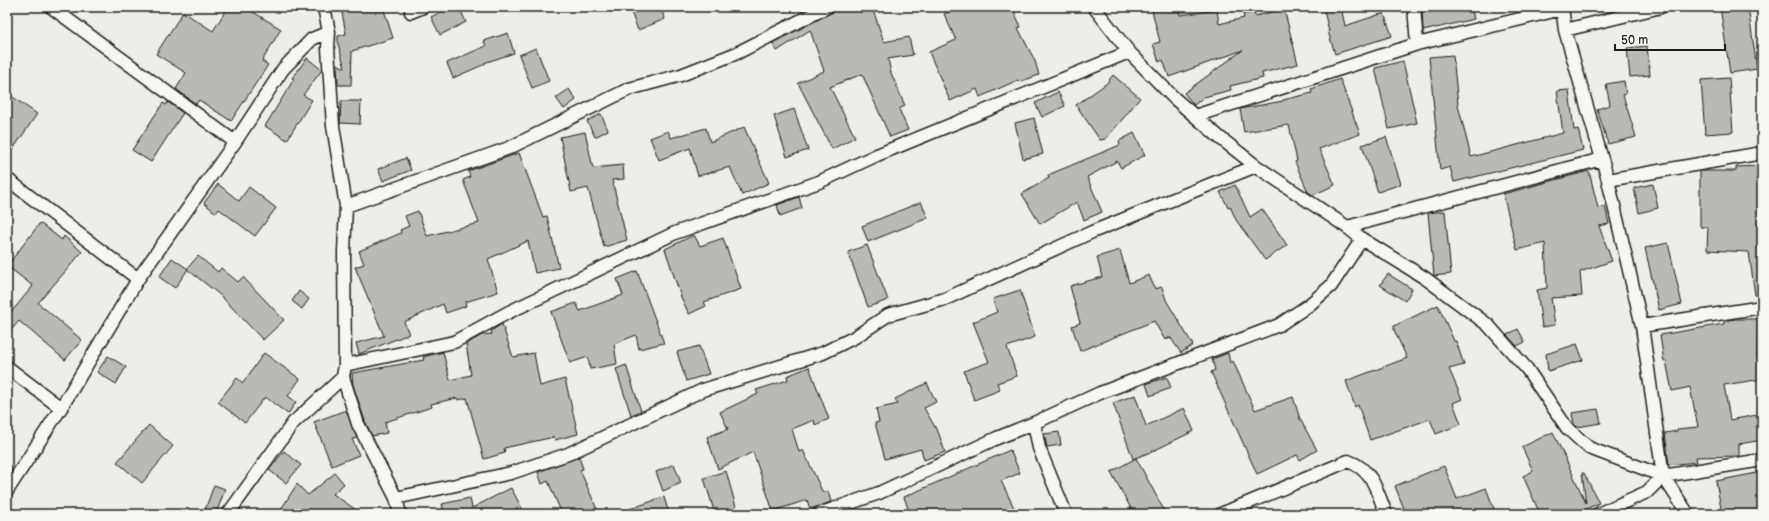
<svg xmlns="http://www.w3.org/2000/svg" width="1769" height="521" font-family="'Balsamiq Sans',sans-serif">
<style>
.building{fill:#b9b9b6;stroke:#1c1c1c}
.lines{fill:none;stroke-linecap:round;stroke-linejoin:round}
.street-casing{stroke:#1c1c1c;stroke-width:15}
.street{stroke:#f6f6f2;stroke-width:12}
</style>
<rect width="100%" height="100%" fill="#edede9"/>
<filter id="ink" filterUnits="userSpaceOnUse"><feTurbulence type="fractalNoise" baseFrequency=".025" numOctaves="2"/><feDisplacementMap in="SourceGraphic" scale="8" xChannelSelector="R" yChannelSelector="G"/><feConvolveMatrix kernelMatrix="1 2 1 2 8 2 1 2 1" color-interpolation-filters="sRGB"/></filter>
<g filter="url(#ink)">
<path class="building" d="M228 7H245L281 29 262 61 268 65 231 121 199 100 196 104 176 89 186 73 156 54 183 12 213 31Z
M341 7H383L393 38 352 51 351 85H338L337 64 345 68 338 44V36L346 34Z
M450 7H459L466 22 440 35 431 17Z
M629 7H660L665 19 638 30Z
M842 7H872L884 42 909 37 913 55 888 59 891 73 905 106 899 109 908 130 890 137 862 74 830 87 855 137 832 149 798 83 824 71 810 30 777 51 772 43Z
M959 7H1012L1021 27 1018 28 1035 61 1039 75 1019 82 1018 80 980 97 977 89 950 101 929 52 956 40 944 14Z
M1151 7H1178L1180 15 1217 10 1219 24 1244 18 1243 14 1254 12 1255 16 1284 9 1298 64 1262 73 1263 78 1230 86 1231 90 1204 97 1194 105 1184 93 1243 50 1169 77 1163 60 1159 62 1153 44 1160 42Z
M1323 7H1341L1345 26 1384 13 1392 36 1335 54 1328 31H1329Z
M1422 7H1471L1474 19 1423 31Z
M1720 7H1748L1757 69 1730 73Z
M508 33 514 53 484 63 485 64 453 78 447 63 486 46 484 41Z
M1647 46 1650 75 1630 77 1627 48Z
M536 48 549 81 532 88 519 55Z
M1453 55 1458 105 1471 157 1563 133 1557 91 1569 90 1574 130 1578 129 1583 150 1454 182 1450 167 1440 170 1429 57Z
M307 58 322 70 303 95 312 100 287 140 265 126 294 79 292 78Z
M1403 61 1417 123 1389 129 1375 68Z
M1113 75 1140 98 1106 139 1100 140 1076 105 1106 84Z
M1729 78 1733 132 1705 134 1701 80Z
M1340 79 1360 134 1319 149 1335 185 1313 195 1308 192 1295 162 1297 161 1289 125 1244 132 1240 109 1283 101V100L1312 93 1311 89Z
M1624 81 1626 94 1623 95 1636 137 1608 144 1597 109 1610 105 1606 84Z
M569 89 576 100 564 109 556 98Z
M1058 92 1065 106 1042 117 1035 103Z
M7 93 37 114 7 158Z
M341 101H361L360 124 340 123Z
M168 102 183 113 151 162 132 150 163 103 166 105Z
M794 109 808 150 787 157 774 116Z
M601 114 608 130 595 137 587 121Z
M1034 118 1043 154 1023 159 1015 123Z
M744 127 769 183 742 195 730 167 698 176 690 148 659 160 650 138 668 131 671 138 706 128 710 142Z
M585 132 593 168 623 165 624 179 612 180 627 240 604 247 588 188 571 192 560 137Z
M1134 133 1145 155 1121 168 1117 161 1087 177 1102 212 1084 220 1077 202 1040 224 1022 194 1049 178 1048 175 1120 145 1119 141Z
M1386 137 1401 184 1378 192 1362 145Z
M519 153 543 217 547 216 559 268 535 273 528 241 488 259 498 292 465 302 466 306 446 313 443 304 404 322 409 334 359 354 356 343 384 336 355 267 364 264 359 251 401 233 400 230 409 226 405 216 418 211 427 236 479 223 463 180 470 177 468 171Z
M406 158 411 170 383 181 378 169Z
M1761 166 1762 295H1755L1749 252 1707 250 1708 227H1700V171H1736V167Z
M1589 171 1598 208 1605 206 1609 224 1599 226 1612 261 1580 272 1582 296 1551 298 1555 325 1542 327 1537 290 1547 288 1545 243 1517 250 1503 194Z
M218 184 239 201 249 187 276 208 255 236 219 209 216 213 204 203Z
M1653 184 1658 208 1639 213 1634 188Z
M1235 185 1250 217 1262 209 1287 245 1265 260 1236 220 1230 206 1228 207 1220 192Z
M799 197 802 208 780 216 777 205Z
M921 202 928 218 868 242 862 226Z
M1445 211 1451 274 1434 276 1428 213Z
M40 223 62 240 64 236 82 252 38 303 82 340 65 360 19 321 7 335V317L33 286 7 266Z
M694 235 700 246 723 238 741 289 704 302 706 306 689 314 681 297 665 249Z
M1668 243 1682 304 1659 310 1645 248Z
M867 245 888 300 868 307 848 252Z
M1120 250 1129 283 1149 275 1155 289 1162 287 1166 300 1193 345 1181 353 1170 337 1165 340 1154 321 1080 351 1072 326 1080 323 1070 286 1102 277 1097 257Z
M198 256 218 272 221 268 238 282 243 277 284 320 263 340 220 295 187 269Z
M172 258 188 269 175 288 159 277Z
M637 271 664 343 639 349 636 335 614 344 617 364 590 369 588 357 570 363 551 312 576 303 580 311 623 295 617 279Z
M1388 274 1412 289 1405 301 1380 285Z
M1020 290 1035 337 1007 347 1017 376 997 383 1000 390 974 400 964 371 989 362 973 322 997 312 993 299Z
M299 291 309 299 302 309 292 301Z
M1438 305 1454 341H1456L1464 365 1449 369 1462 399 1453 403 1461 424 1436 434 1430 419 1370 440 1358 405 1355 407 1346 381 1407 358 1394 330V326Z
M1735 319H1758L1757 358 1762 357V379L1724 385 1730 420 1762 414V440L1739 444V456L1696 457 1697 462 1669 465 1665 433 1677 431V429L1698 427 1690 387 1672 391 1666 361 1664 362 1660 335 1724 324V321Z
M502 324 513 357 534 353 540 386 565 379 578 434 555 440 554 437 504 448 505 453 484 459 467 398 458 400 457 398 431 404 432 407 385 422 387 433 372 436 365 421 353 385 352 373 424 360 423 357 443 352 450 380 471 375 466 344 482 335 492 334 491 331Z
M1518 329 1525 342 1517 346 1507 335Z
M1577 344 1583 360 1548 371 1546 354Z
M699 346 709 374 686 381 677 352Z
M264 353 300 379 288 396 296 402 288 414 265 397 245 423 218 402 237 378 243 383Z
M1228 353 1230 363 1233 361 1255 410 1293 397 1300 419 1317 450 1300 460 1297 455 1257 474 1211 372 1215 370 1212 359Z
M108 356 126 367 116 384 97 372Z
M626 365 641 411 631 415 616 369Z
M809 367 829 419 815 425 814 420 792 429 799 452 803 450 823 493 828 491 831 502 810 509 807 500 773 511 753 452 718 469 707 437 728 429 720 412 758 394 756 390 788 380 787 376Z
M1167 377 1171 388 1150 396 1146 384Z
M927 383 936 402 924 408 939 434 945 452 924 460 921 449 885 459 875 423 879 422 876 409 898 404 895 399Z
M1135 395 1146 426 1184 408 1194 431 1153 451 1133 459 1113 403Z
M1598 409 1601 423 1577 427 1574 424 1572 413Z
M346 410 357 438 352 439 359 455 332 466 314 422Z
M149 425 173 446 142 483 117 462Z
M1059 432 1061 445 1047 447 1044 434Z
M1553 432 1586 503 1582 473H1584L1599 503 1578 513 1575 509 1564 514H1540L1523 476 1533 471 1522 447Z
M1010 450 1020 473 1001 481 1017 514H910L904 497Z
M284 451 301 465 286 483 269 470Z
M579 457 583 469 580 470 599 514H562L548 481 542 484 538 472Z
M1136 458 1166 514H1134L1111 472Z
M674 464 681 483 663 491 656 472Z
M1444 466 1457 499 1486 488 1496 514H1406L1395 486Z
M726 471 738 514H715L704 478Z
M1762 472V514H1722L1716 481Z
M335 473 344 484 333 494 362 514H278L297 484 308 495Z
M214 485 225 489 216 514 205 510Z
M511 488 525 514H444L442 504 470 498 472 508Z
M664 497 669 514H621V512Z"/>
<g class="lines">
<g class="street-casing">
<path id="street" d="M51 7 235 142
M324 7 329 32 328 48 333 126 346 206 344 252 345 365 343 377 358 424 396 498 400 514
M1094 7 1129 52 1174 98 1219 137 1256 166 1347 227 1362 239 1425 278 1488 325 1527 369 1567 428 1589 448 1663 476 1762 460
M1414 7 1417 44
M1562 7 1565 30 1608 180 1642 326 1663 476 1688 514
M411 12 423 7
M1565 30 1661 7
M1195 116 1417 44 1562 9
M7 179 138 279
M1608 180 1762 153
M346 206 509 148 629 89 681 75 737 53 827 7
M1347 227 1602 159
M1642 326 1762 307
M345 365 454 342 507 313 675 233 819 182 877 155 1129 52
M7 367 61 408
M1034 423 1039 448 1066 514
M7 491 61 408 138 279 235 142 283 69 312 39 329 32
M396 498 511 473 568 454 703 390 823 353 855 337 888 315 945 299 1092 232 1256 166
M228 514 293 423 343 377
M819 514 879 493 997 438 1034 423 1100 393 1279 325 1309 305 1331 286 1362 239
M1221 514 1348 461C1373 470 1377 491 1386 514
M1598 514 1647 492 1663 476"/>
</g>
<use href="#street" class="street"/>
</g>
</g>
<rect width="1769" height="521" fill="none" stroke="#f6f6f2" stroke-width="24"/>
<rect x="12" y="12" width="1745" height="497" fill="none" stroke="#1c1c1c" stroke-width="1.5" filter="url(#ink)"/>
<path d="M1615 44v6h110v-6" fill="none" stroke="#1c1c1c" stroke-width="2"/>
<text x="1621" y="44" font-size="12" fill="#1c1c1c" stroke="#f6f6f2" stroke-width="3" paint-order="stroke">50 m</text>
</svg>
